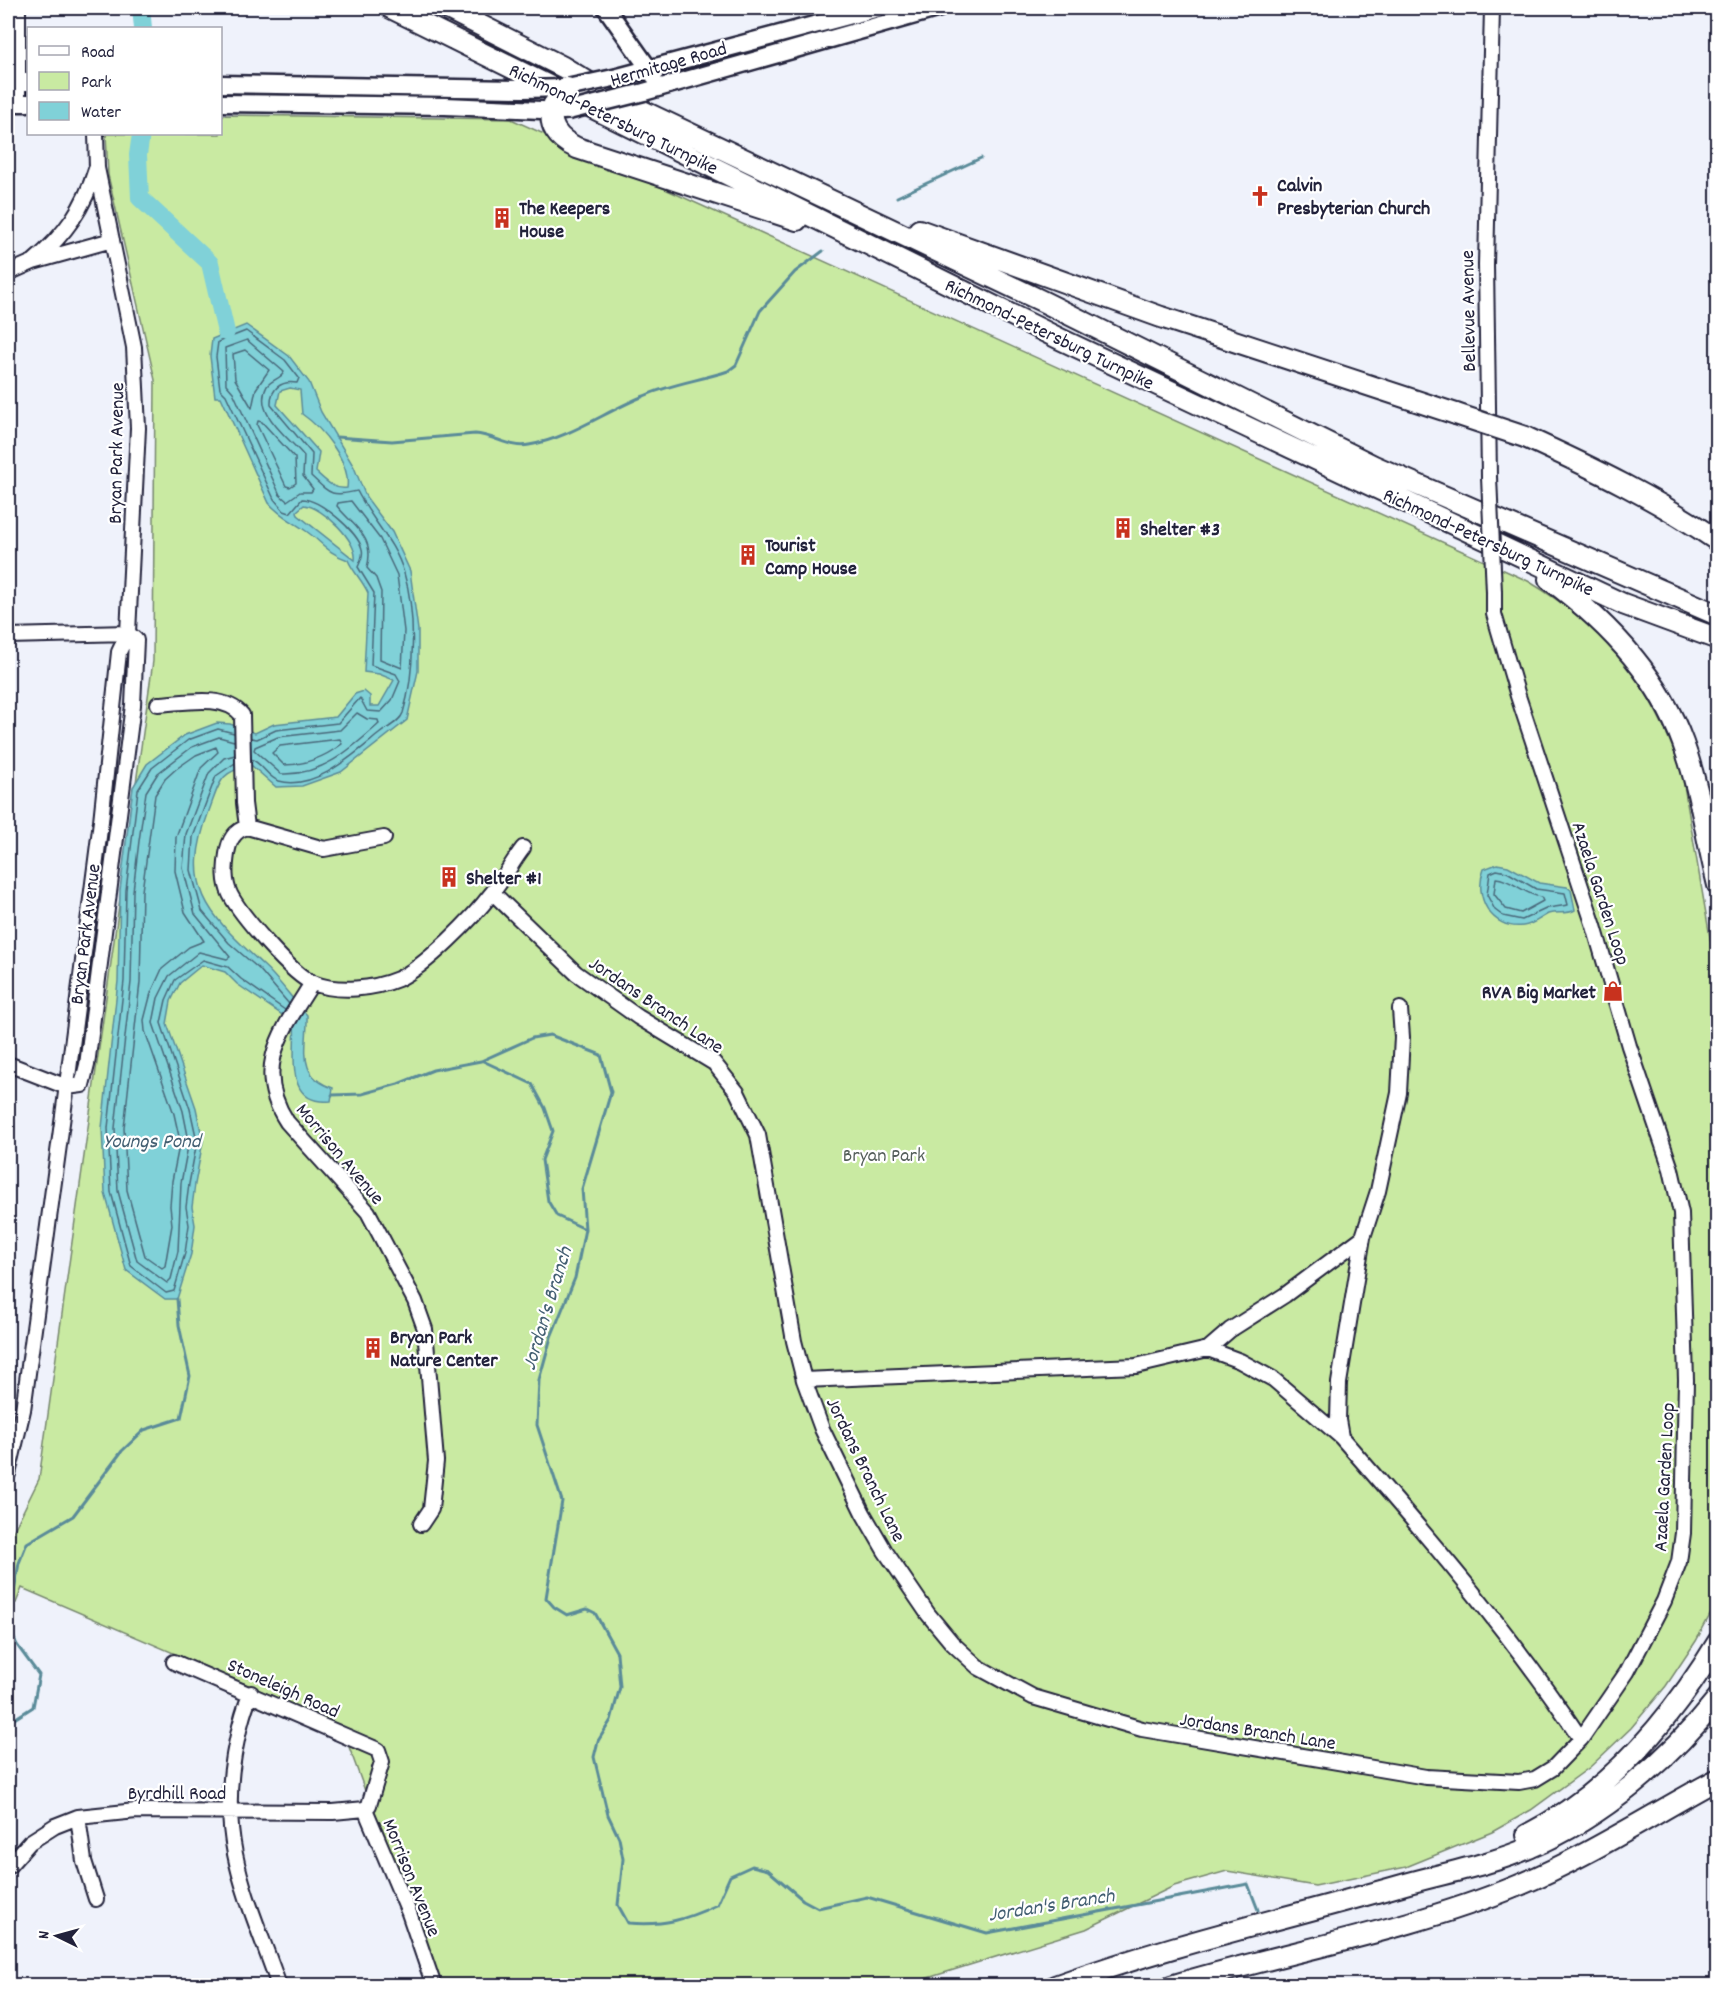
<svg xmlns="http://www.w3.org/2000/svg" width="1725" height="1993" font-family="Dekko,sans-serif">
<style>
.green{fill:#c9eaa2;stroke:#76866e;stroke-width:1.5}
.water{fill:#80d1d8;stroke:#5a8b99;stroke-width:1.5;fill-rule:evenodd}
.lines{fill:none;stroke-linecap:round;stroke-linejoin:round}
.shore{stroke:#48687a;stroke-width:1.5}
.stream{stroke:#5a8b99;stroke-width:3}
.river{stroke:#80d1d8;stroke-width:18}
.minor-casing{stroke:#22223b;stroke-width:18}
.major-casing{stroke:#22223b;stroke-width:21}
.highway-casing{stroke:#22223b;stroke-width:24}
.minor{stroke:#fff;stroke-width:14}
.major{stroke:#fff;stroke-width:16}
.highway{stroke:#fff;stroke-width:20}
.minor-bridge-casing{stroke:#22223b;stroke-width:18;stroke-linecap:butt}
.major-bridge-casing{stroke:#22223b;stroke-width:21;stroke-linecap:butt}
.highway-bridge-casing{stroke:#22223b;stroke-width:24;stroke-linecap:butt}
.minor-bridge{stroke:#fff;stroke-width:14}
.major-bridge{stroke:#fff;stroke-width:16}
.highway-bridge{stroke:#fff;stroke-width:20}
.labels{text-anchor:middle;stroke-width:4.5;stroke-linejoin:round;paint-order:stroke}
.street-label{font-size:20px;fill:#22223b;stroke:#fff}
.poi-label{font-size:20px;font-weight:bold;fill:#22223b;stroke:#fff;text-anchor:start}
.park-label{font-size:20px;fill:#545e5a;stroke:#fff}
.water-label{font-size:21px;font-style:italic;fill:#435f72;stroke:#fff}
</style>
<rect width="100%" height="100%" fill="#eff2fb"/>
<filter id="ink" filterUnits="userSpaceOnUse"><feTurbulence type="fractalNoise" baseFrequency=".0167" numOctaves="2"/><feDisplacementMap in="SourceGraphic" scale="12" xChannelSelector="R" yChannelSelector="G"/><feConvolveMatrix kernelMatrix="1 2 1 2 8 2 1 2 1" color-interpolation-filters="sRGB"/></filter>
<g filter="url(#ink)">
<path class="green" d="M221 115 511 119 1528 581C1607 628 1654 687 1682 774L1717 978V1602L1696 1641 1666 1686 1631 1728 1590 1767 1531 1810 1492 1832 1406 1867 1315 1886 1227 1871 1174 1886 1086 1929 905 1985H436L341 1725 22 1588 16 1603 8 1599V1542L39 1479 153 661 155 380 108 175 106 134H220Z"/>
<path class="water" d="M246 325 289 356 309 382 321 412 354 467 366 497 392 532 410 571 418 630V671L407 720 341 772 302 786 276 787 251 765C219 772 220 782 209 811 180 889 208 913 262 964 279 979 291 998 307 1015 308 1047 295 1076 333 1088L331 1101C282 1106 297 1051 294 1023L237 984 225 972 202 965 180 983 171 1001 167 1024 196 1108 203 1141 195 1184 192 1207 195 1225 191 1254 177 1299H165L126 1270 105 1193 102 1128 118 981 120 890 133 787 147 764 185 735 217 723 230 724 255 733 274 724 336 717 355 694 364 691 370 696V706H379L394 680 379 674 364 672 368 593C363 581 353 572 348 560 326 552 323 543 306 531 292 521 280 516 269 503L221 397H215L210 356 212 339ZM290 388 300 390 302 414C322 428 351 462 347 488 334 490 326 481 316 472L319 452 277 405 280 391ZM304 505C323 507 358 541 355 560L298 515 297 511Z
M1497 864 1508 866 1539 883 1567 887 1571 890 1575 910C1567 915 1557 911 1548 914 1540 918 1533 925 1523 926 1491 930 1473 896 1484 869Z"/>
<g class="lines">
<path class="shore" d="M247 340 284 372C281 379 272 379 267 386 252 413 289 437 304 456L303 476 313 489 311 492H300L287 501 280 495 233 392 226 384 225 348Z
M245 350 269 370 256 389 252 408 235 379 233 354Z
M258 421 262 422 295 458 296 483 290 487 286 486 257 425Z
M351 501 380 539 397 575 404 631 402 668 380 659 381 592 376 578 367 568C376 537 353 526 337 506L338 503Z
M357 713 367 719 378 720 379 724C351 749 322 776 281 774L254 750 255 747 278 737 340 730Z
M234 733 218 729 188 740 152 768 138 790 126 890 124 981 108 1128 111 1192 131 1266 166 1293 174 1291 185 1253 189 1225 186 1207 189 1184 197 1141 190 1109 161 1023 166 1000 175 980 203 960 228 967 241 979 285 1010
M251 738 257 739 276 730 338 723 360 698 367 711 381 712 392 700 400 681 396 674 371 665 374 593 358 567C360 562 364 556 362 549 358 532 320 499 302 499L290 513 284 511 274 499 226 395 220 389 216 357 218 342 246 331 285 360 299 378 297 383C281 380 270 389 271 405L312 454 311 476C332 496 331 496 357 491 371 519 395 542 404 573 416 612 415 674 403 713 400 722 386 728 379 734 354 754 315 791 279 781 268 778 262 763 251 759
M340 739 342 744C326 756 305 765 284 765L272 753 280 746Z
M234 741 219 737 192 747 158 773 146 792 139 841 133 891 131 982 115 1128 118 1191 137 1261 167 1283 171 1279 178 1251 181 1183 189 1141 183 1111 153 1023 158 998 169 976 199 952 227 959 230 957 195 914 183 868 186 834 209 773 224 758 235 755
M216 747 218 752 201 768 176 837 175 871 185 912 204 941 189 947 162 969 151 993 144 1020 145 1031 174 1114 180 1141 172 1181 170 1206 172 1225 165 1266 162 1268 145 1256 127 1190 124 1128 140 982 142 891 155 795 165 779 176 769 196 755Z
M235 763 216 776 193 837 191 870 202 911 229 943 259 969 289 1004
M1497 870 1507 872 1536 889 1565 893 1568 905 1548 908 1522 920 1503 916 1495 910 1487 895 1490 873Z
M1496 878C1512 879 1525 895 1541 897L1543 901 1521 913 1506 909 1494 894Z"/>
<path class="stream" d="M897 197 981 158
M336 437 392 441 475 434C494 435 511 449 529 445 570 438 606 411 644 396 670 384 701 380 728 371L736 365 760 311 795 272 823 251
M483 1061 532 1084 545 1108 553 1131 542 1160 548 1201 557 1216 585 1229
M332 1095 362 1094 398 1084 433 1070 481 1061 532 1038 550 1035 601 1055 611 1092 582 1189 585 1229 575 1278 551 1337 539 1380 537 1425 562 1501 546 1598 554 1607 567 1615 587 1609 595 1613 617 1653 620 1687 611 1720 598 1741 594 1757 608 1815 619 1838 623 1859 618 1905 628 1923C665 1926 684 1920 717 1905L730 1876 752 1866 768 1870 803 1900 818 1908 867 1897 987 1933 1248 1884 1258 1910
M8 1723 33 1707 39 1675 17 1645 11 1631V1609L19 1563 27 1543 73 1516 122 1451 144 1430 181 1418 190 1376 179 1325 177 1299"/>
<path class="river" d="M141 8 143 28
M141 134 138 155 140 198 210 263 226 332"/>
<g class="minor-casing">
<path id="minor" d="M18 8V103
M33 262C65 235 84 208 96 169
M8 273 33 262 112 240
M1489 477 1486 265 1492 8
M8 636 128 633
M158 704C183 703 224 693 242 715L244 803 247 827
M384 838 324 849 247 827C234 831 229 840 227 854 225 868 224 881 230 894 240 914 293 976 313 983 338 993 374 989 398 979 426 966 473 918 492 893 504 879 512 862 523 848
M493 893 576 973 638 1017 714 1063 737 1092 758 1135 794 1341 804 1380 822 1429 863 1513 885 1551 928 1614 952 1643 978 1667 1033 1697 1142 1729 1426 1777 1519 1782 1535 1779 1553 1768 1581 1739
M312 983C282 1031 252 1068 287 1122L368 1212 415 1301 425 1329 436 1461 431 1509 421 1524
M1400 1009 1402 1037 1399 1093 1378 1191 1363 1237 1339 1383 1338 1420 1341 1437C1426 1534 1510 1632 1581 1739L1627 1672 1664 1601 1679 1562 1683 1533 1686 1380 1681 1213 1671 1169 1629 1046 1594 926 1518 696 1494 614V592
M8 1064 67 1087 82 1085 87 1065 133 705 136 640 128 633
M1208 1349 1230 1330 1285 1295 1363 1237
M804 1380 1136 1366 1208 1349 1240 1361 1273 1379 1341 1437
M8 1474 23 1410 64 1108 101 821 119 652 128 633 138 428 134 347 97 168 96 134
M174 1662 378 1750 382 1762 369 1805 365 1809
M251 1693C242 1713 238 1734 234 1755 218 1847 250 1902 279 1986
M365 1809 409 1913 434 1986
M78 1817 84 1861 96 1899
M8 1867 30 1842 55 1826 78 1817 136 1811 333 1812 365 1809"/>
</g>
<g class="major-casing">
<path id="major" d="M606 8 654 76
M618 77 878 8
M8 82H28
M220 84 523 89
M644 92 940 8
M8 103H28
M220 103 445 106 564 111"/>
</g>
<g class="highway-casing">
<path id="highway" d="M391 8 1060 339 1623 604 1718 639
M446 8 563 67 613 97 1044 302 1374 466 1718 615
M554 104C546 125 558 139 577 148L797 220
M919 230 1161 317 1456 414
M1525 437C1593 468 1657 499 1718 541
M1549 579C1606 621 1658 674 1683 743 1700 789 1706 838 1718 885
M1527 1835C1608 1793 1671 1720 1718 1642
M1055 1986C1171 1944 1291 1917 1409 1883 1449 1872 1493 1864 1531 1847 1603 1817 1670 1759 1718 1698
M1171 1986C1284 1952 1408 1931 1517 1886 1587 1857 1651 1815 1718 1779"/>
</g>
<use href="#minor" class="minor"/>
<use href="#major" class="major"/>
<use href="#highway" class="highway"/>
<g class="minor-bridge-casing">
<path id="minor-bridge" d="M1489 477 1494 592"/>
</g>
<g class="major-bridge-casing">
<path id="major-bridge" d="M523 89 567 88 618 77
M568 111 644 92"/>
</g>
<g class="highway-bridge-casing">
<path id="highway-bridge" d="M554 104 567 88
M1456 414 1525 437"/>
</g>
<use href="#minor-bridge" class="minor-bridge"/>
<use href="#major-bridge" class="major-bridge"/>
<use href="#highway-bridge" class="highway-bridge"/>
</g>
</g>
<defs>
<g id="church-bare" transform="scale(1.62)"><path d="M-1.2-6h2.4v3.5h3.3v2.4h-3.3V6h-2.4V-.1h-3.3v-2.4h3.3Z" fill="#c8321e" stroke="#fff" stroke-width="2.5" paint-order="stroke"/></g>
<g id="building-bare" transform="scale(1.62)"><path d="M-4-6H4V6H1V3H-1V6H-4ZM-2.5-4.3h1.7v1.8h-1.7ZM.8-4.3h1.7v1.8H.8ZM-2.5-1h1.7V.8h-1.7ZM.8-1h1.7V.8H.8Z" fill="#c8321e" stroke="#fff" stroke-width="2.5" paint-order="stroke"/></g>
<g id="shop-bare" transform="scale(1.62)"><path d="M-5-2.5h2.3a2.7 3.5 0 0 1 5.4 0H5L5.5 6h-11ZM-1.5-2.5h3a1.5 2.3 0 0 0-3 0Z" fill="#c8321e" stroke="#fff" stroke-width="2.5" paint-order="stroke"/></g>
</defs>
<g fill-rule="evenodd">
<use href="#church-bare" x="1260" y="196"/>
<use href="#building-bare" x="502" y="218"/>
<use href="#building-bare" x="1123" y="528"/>
<use href="#building-bare" x="748" y="555"/>
<use href="#building-bare" x="449" y="877"/>
<use href="#shop-bare" x="1613" y="991"/>
<use href="#building-bare" x="373" y="1348"/>
</g>
<g class="labels">
<g class="street-label">
<text transform="translate(668 63) rotate(-16)" y="7">Hermitage Road</text>
<text transform="translate(614 118) rotate(26)" y="7">Richmond-Petersburg Turnpike</text>
<text transform="translate(1467 311) rotate(-91)" y="7">Bellevue Avenue</text>
<text transform="translate(1050 333) rotate(26)" y="7">Richmond-Petersburg Turnpike</text>
<text transform="translate(115 453) rotate(-89)" y="7">Bryan Park Avenue</text>
<text transform="translate(1489 541) rotate(25)" y="7">Richmond-Petersburg Turnpike</text>
<text transform="translate(1602 893) rotate(72)" y="7">Azaela Garden Loop</text>
<text transform="translate(84 934) rotate(-83)" y="7">Bryan Park Avenue</text>
<text transform="translate(657 1004) rotate(34)" y="7">Jordans Branch Lane</text>
<text transform="translate(341 1153) rotate(50)" y="7">Morrison Avenue</text>
<text transform="translate(867 1469) rotate(64)" y="7">Jordans Branch Lane</text>
<text transform="translate(1663 1477) rotate(-87)" y="7">Azaela Garden Loop</text>
<text transform="translate(284 1687) rotate(24)" y="7">Stoneleigh Road</text>
<text transform="translate(1258 1730) rotate(9)" y="7">Jordans Branch Lane</text>
<text x="177" y="1799">Byrdhill Road</text>
<text transform="translate(413 1877) rotate(68)" y="7">Morrison Avenue</text>
</g>
<g class="poi-label">
<text x="1277" y="191">Calvin<tspan x="1277" dy="23">Presbyterian Church</tspan></text>
<text x="519" y="214">The Keepers<tspan x="519" dy="23">House</tspan></text>
<text x="1140" y="535">Shelter #3</text>
<text x="765" y="551">Tourist<tspan x="765" dy="23">Camp House</tspan></text>
<text x="466" y="884">Shelter #1</text>
<text x="1596" y="998" text-anchor="end">RVA Big Market</text>
<text x="390" y="1343">Bryan Park<tspan x="390" dy="23">Nature Center</tspan></text>
</g>
<g class="park-label">
<text x="884" y="1161">Bryan Park</text>
</g>
<g class="water-label">
<text x="152" y="1147">Youngs Pond</text>
<text transform="translate(546 1308) rotate(-73)" y="7">Jordan's Branch</text>
<text transform="translate(1051 1904) rotate(-9)" y="7">Jordan's Branch</text>
</g>
</g>
<rect width="1725" height="1993" fill="none" stroke="#fff" stroke-width="30"/>
<rect x="15" y="15" width="1695" height="1963" fill="none" stroke="#22223b" stroke-width="2" filter="url(#ink)"/>
<rect x="27" y="27" width="195" height="108" fill="#ffffff" stroke="#a7a7b1" stroke-width="1.5"/>
<rect x="39" y="46" width="30" height="9" fill="#ffffff" stroke="#a7a7b1" stroke-width="1.5"/>
<text x="81" y="57" font-size="18" fill="#22223b">Road</text>
<rect x="39" y="72" width="30" height="18" fill="#c9eaa2" stroke="#a7a7b1" stroke-width="1.5"/>
<text x="81" y="87" font-size="18" fill="#22223b">Park</text>
<rect x="39" y="102" width="30" height="18" fill="#80d1d8" stroke="#a7a7b1" stroke-width="1.5"/>
<text x="81" y="117" font-size="18" fill="#22223b">Water</text>
<g transform="translate(57 1936) rotate(275)" stroke="#ffffff" stroke-width="4.5" paint-order="stroke">
<path d="M0-4.5L10 22L0 15L-10 22Z" fill="#22223b"/>
<text y="-9" font-size="16" font-weight="bold" text-anchor="middle" fill="#22223b">N</text>
</g>
</svg>
